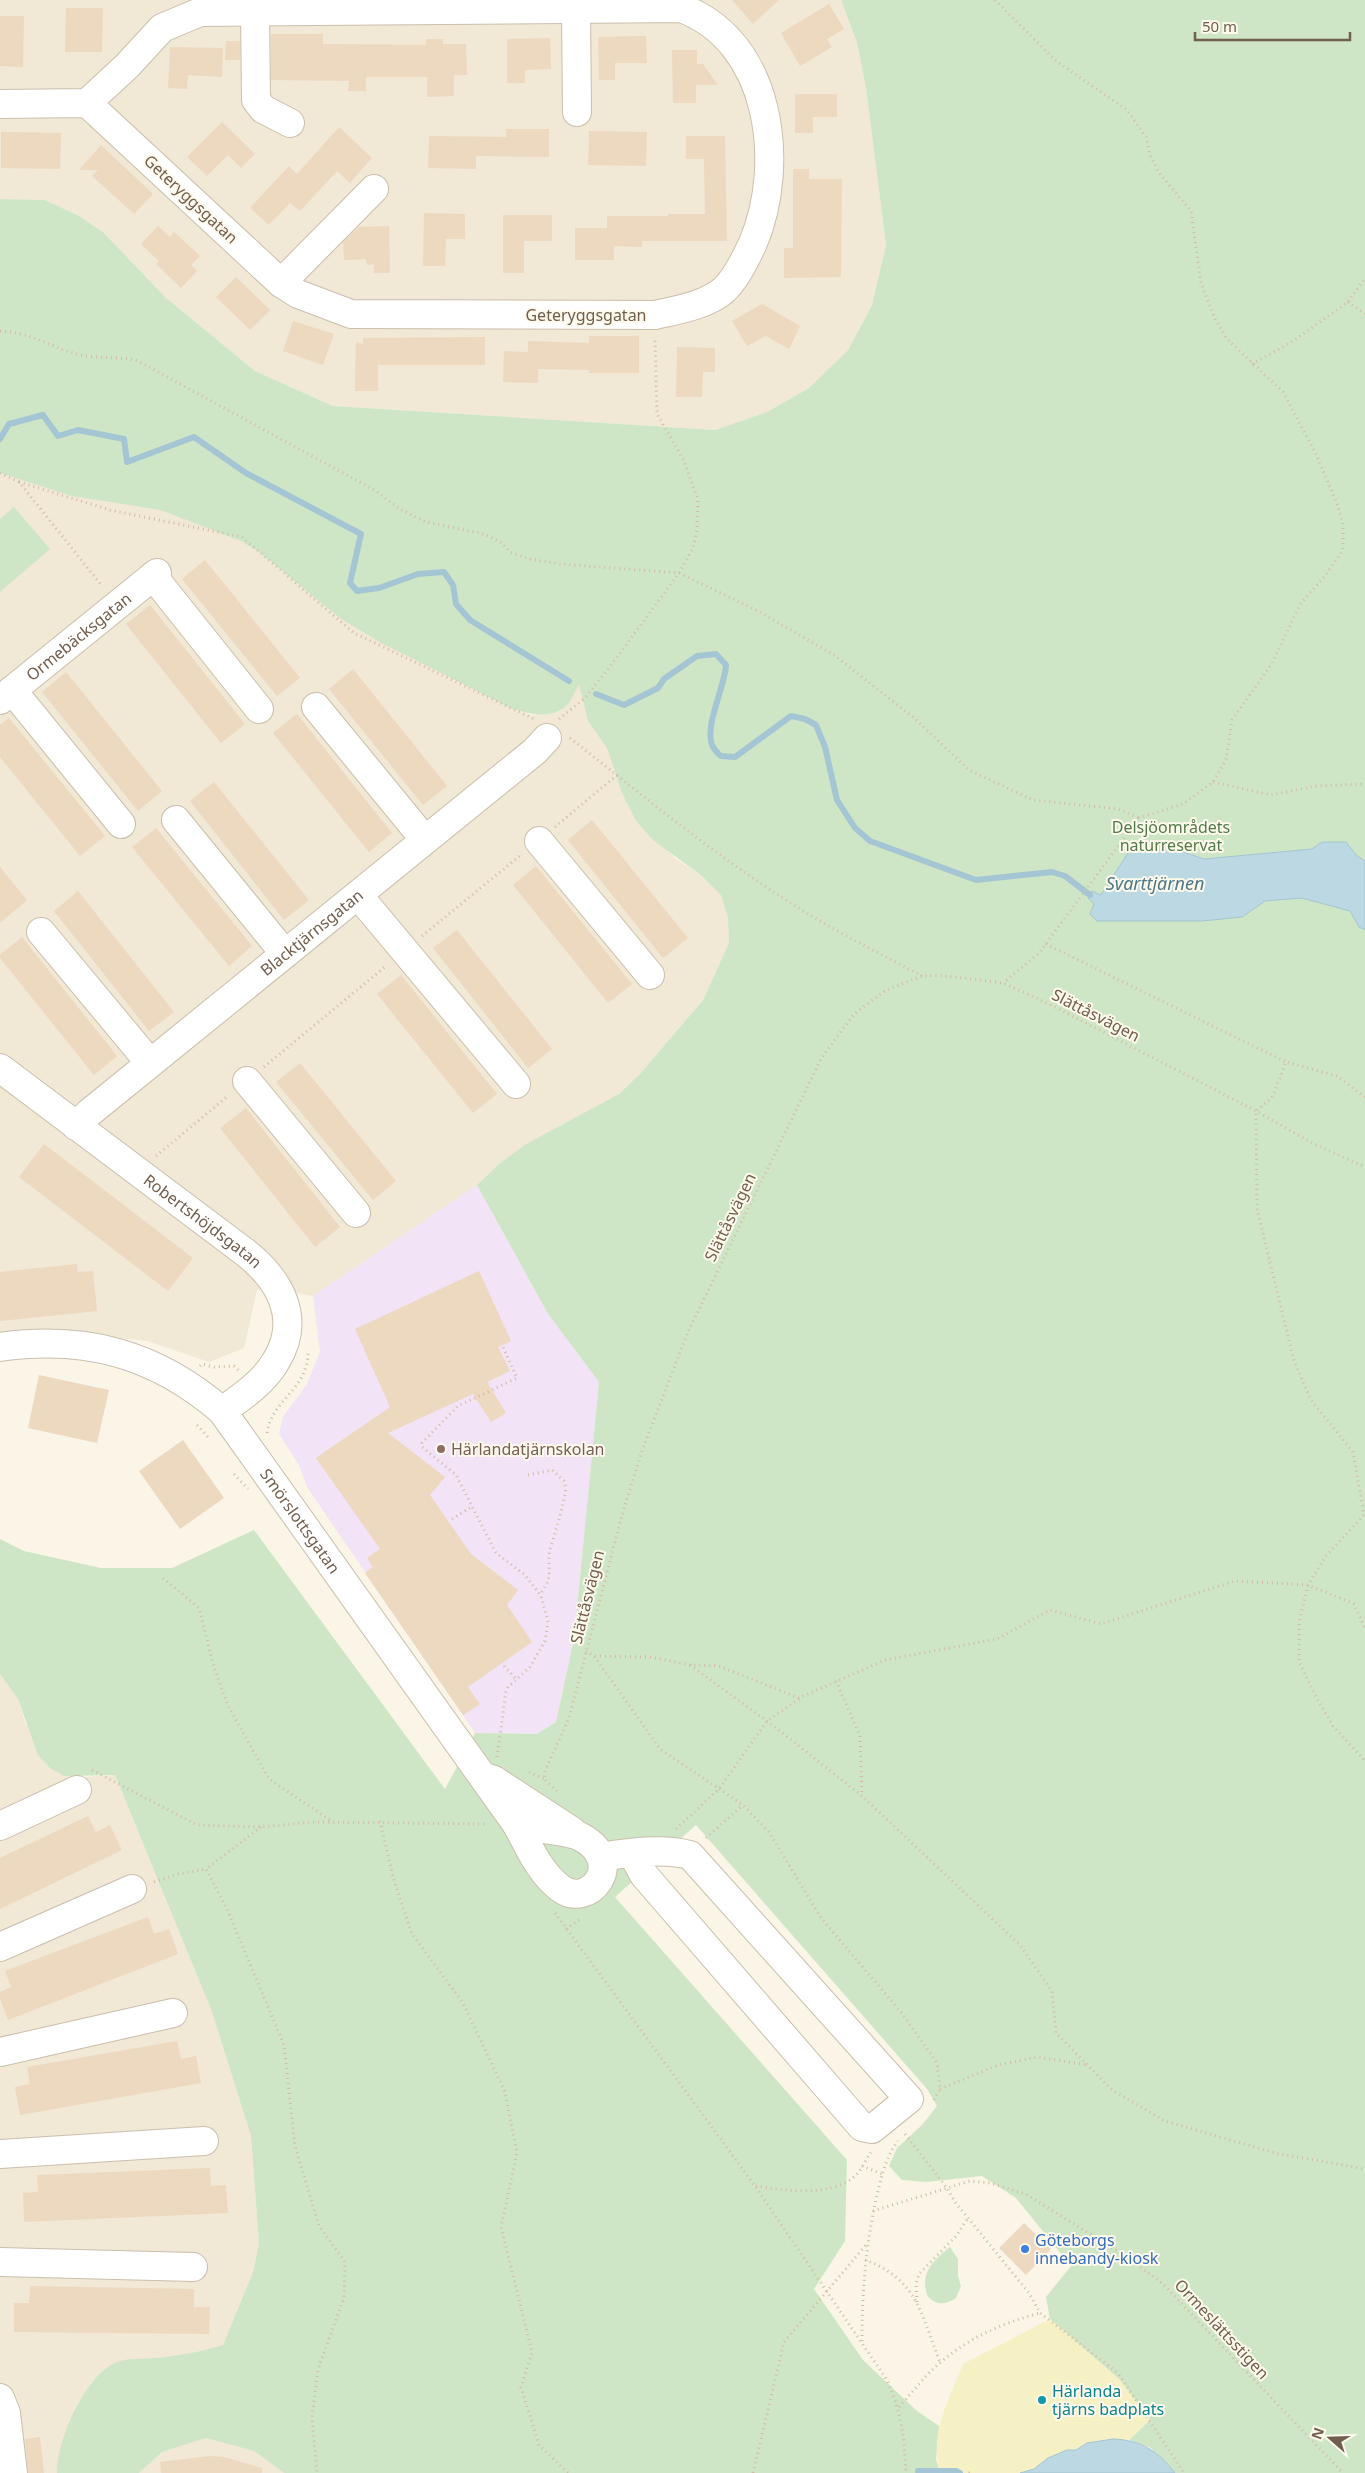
<svg xmlns="http://www.w3.org/2000/svg" width="1365" height="2473" font-family="'Noto Sans',sans-serif">
<style>
.residential{fill:#f1e8d5}
.education{fill:#f2e3f6}
.green{fill:#cfe6c6}
.sand{fill:#f6f1c4}
.water{fill:#bcd8e2;stroke:#a4c5d3}
.lines{fill:none;stroke-linecap:round;stroke-linejoin:round}
.stream{stroke:#a4c5d3;stroke-width:6}
.building{fill:#edd8c0}
.minor-casing{stroke:#cbbead;stroke-width:30}
.path{stroke:#d2bba4;stroke-width:3;stroke-dasharray:1 4;stroke-linecap:butt}
.minor{stroke:#fff;stroke-width:28}
.education-dot{fill:#8d6e63;stroke:#fdf9ec;stroke-width:2}
.shop-dot{fill:#3f7fe0;stroke:#fdf9ec;stroke-width:2}
.culture-dot{fill:#0f9aa8;stroke:#fdf9ec;stroke-width:2}
.labels{text-anchor:middle;stroke-width:4;stroke-linejoin:round;paint-order:stroke}
.street-label{font-size:16px;fill:#715e4d;stroke:#fdf9ec}
.park-label{font-size:16px;fill:#527b49;stroke:#fdf9ec}
.education-label{font-size:16px;fill:#785e54;stroke:#fdf9ec;text-anchor:start}
.shop-label{font-size:16px;fill:#366cbe;stroke:#fdf9ec;text-anchor:start}
.culture-label{font-size:16px;fill:#0d838f;stroke:#fdf9ec;text-anchor:start}
.water-label{font-size:18px;font-style:italic;fill:#4c7889;stroke:#fdf9ec}
</style>
<rect width="100%" height="100%" fill="#faf5e6"/>
<path class="residential" d="M0 0H841L857 43 866 88 886 245 872 305 848 350 809 388 767 412 715 430 333 406 255 371 165 297 103 232 79 216 45 200 0 199Z
M0 473 71 496 160 510 241 541 260 553 341 619 381 643 461 684 510 708 531 715 557 712 581 638 614 772 636 821 676 859 702 876 722 895 728 918 729 943 703 1000 640 1074 619 1094 526 1144 499 1164 477 1185 313 1296 269 1288 257 1290 244 1348 209 1362 147 1341 63 1332 0 1340Z
M0 1674 18 1699 26 1725 83 1777 115 1775 212 2012 251 2136 259 2244 253 2272 223 2345 195 2354 167 2357 57 2470V2473H0Z
M206 2438 254 2451 284 2473H139L162 2452Z"/>
<path class="education" d="M477 1185 548 1314 599 1382 574 1639 556 1722 537 1734 475 1733 307 1487 299 1465 279 1434 283 1417 307 1384 320 1352 313 1296Z"/>
<path class="green" d="M841 0H1365V2473H1175L1151 2448 1129 2440 1150 2420 1120 2380 1050 2319 1046 2297 1071 2266 1016 2198 982 2176 926 2182 902 2180 889 2166 897 2148 922 2125 937 2106 927 2089 696 1825 615 1897 847 2160 845 2241 814 2289 863 2360 917 2411 939 2426 936 2459 940 2473H284L254 2451 206 2438 162 2452 139 2473H57C57 2440 85 2375 117 2362 127 2358 144 2359 155 2358 179 2356 200 2352 223 2345L253 2272 259 2244 251 2136 212 2012 115 1775 64 1776 50 1768 38 1755 18 1699 0 1674V1539L24 1551 101 1568H172L254 1530 445 1789 475 1733 537 1734 556 1722 574 1639 599 1382 548 1314 477 1185 499 1164 526 1144 619 1094 640 1074 703 1000 729 943 728 918 721 895 702 876 654 841 636 821 622 793 607 748 588 721 579 684C575 691 573 699 567 705 552 720 528 714 510 708L381 643 341 619 260 553 241 541 160 510 71 496 0 473V199L45 200 79 216 103 232 165 297 255 371 333 406 715 430 767 412 809 388 848 350 872 305 886 245 866 88 857 43Z
M14 507 50 549 0 592V519Z
M950 2247 958 2259V2276L961 2286 956 2298C946 2305 935 2306 927 2295 920 2272 934 2260 950 2247Z"/>
<path class="sand" d="M1050 2319 1120 2380 1150 2420 1129 2440 1113 2439 1087 2443 1076 2450H1067L1048 2458 1034 2469 1020 2473H940C929 2435 949 2399 963 2364Z"/>
<path class="water" d="M1135 842 1160 844 1204 859 1312 849 1322 842H1346L1356 855 1365 861V930L1359 927 1350 911 1302 898 1265 901 1242 917 1202 921H1097L1090 914 1094 904 1088 898 1092 891 1101 895Z
M1113 2439C1141 2440 1158 2451 1175 2473H1020L1034 2469 1048 2458 1067 2450H1076L1087 2443Z"/>
<g class="lines">
<path class="stream" d="M0 439 9 424 43 415 58 436 78 430 124 439 127 462 194 437 246 473 361 534 350 583 357 591 379 588 418 574 444 572 453 585 456 604 470 620 569 681
M596 694 624 705 658 688 664 679 697 656 716 654 726 665C725 687 703 728 713 747 715 750 718 754 721 756L735 757 791 716 805 719 816 725 825 747 837 800 855 828 870 841 976 880 1052 872 1065 876 1090 895
M918 2471H956L960 2473"/>
</g>
<path class="building" d="M732 0H779L753 24Z
M829 4 844 29 827 39 832 47 800 66 781 33Z
M66 8H103L102 52H65Z
M0 16H24L23 67 0 66Z
M271 34H323V44L426 45V39H443V44H466L467 75H454V96L427 97V77H366V91H348L349 81 271 80Z
M646 36 647 63H615V80H599L598 37Z
M550 38 551 69 525 70V83H507V39Z
M226 41H240V60H225Z
M170 47 223 48 222 77 188 75 187 89 168 88Z
M672 50H697V64H703L718 85H696V103H673Z
M795 94H837V117H813V133H795Z
M222 122 255 154 241 168 228 155 207 176 187 157Z
M339 127 372 158 350 183 337 171 300 211 290 203 269 225 250 208 289 166 297 174Z
M506 129H549V157L476 156V169L428 168 429 136 506 137Z
M589 131 647 132 646 166 588 165Z
M1 132 61 133 60 169 1 168Z
M686 136H725L727 241H642V247L614 246V260H575V228H607V216H668V214H705L704 159H686Z
M101 145 153 194 134 214 92 176 98 170H79Z
M793 169H809V179H842L841 277 784 278V248H793Z
M424 213 465 214V239H446L445 266H423Z
M503 215H552V241H524V273H503Z
M158 226 170 237 174 232 200 256 191 265 197 271 181 288 156 264 159 261 141 244Z
M389 226 390 273H374V264L367 265 366 259 344 260 343 242 359 227Z
M236 277 270 310 250 330 216 297Z
M762 304 800 326 789 349 766 336 747 346 732 321Z
M293 321 334 334 323 365 283 351Z
M589 336H639V373H589V370L538 369V383L503 382 504 351 528 352V341L589 343Z
M485 337V365H378V391H355L356 342 363 344V338Z
M677 347 715 348V372H703L702 397H676Z
M205 560 300 678 277 696 182 579Z
M150 605 245 724 221 743 126 624Z
M353 669 447 786 423 805 329 689Z
M66 672 162 791 138 811 42 692Z
M297 714 392 833 369 852 273 733Z
M9 718 105 836 80 856 0 757V725Z
M214 782 309 900 284 920 190 801Z
M592 820 688 938 663 958 568 840Z
M156 828 252 946 229 966 132 847Z
M536 866 632 984 608 1003 513 885Z
M0 867 27 900 0 923Z
M78 891 174 1012 149 1031 54 911Z
M457 930 552 1049 528 1068 433 948Z
M22 937 117 1056 94 1075 0 958V955Z
M401 975 497 1094 473 1113 377 994Z
M300 1063 396 1181 373 1200 276 1082Z
M246 1108 340 1227 315 1247 220 1128Z
M44 1144 193 1258 168 1291 19 1177Z
M77 1264 78 1272 93 1271 97 1311 0 1321V1272Z
M479 1271 511 1341 498 1347 510 1371 487 1382 506 1413 491 1422 473 1394 388 1433 445 1477 430 1495 471 1554 518 1590 507 1605 532 1642 468 1687 480 1704 463 1715 365 1573 373 1567 367 1558 380 1549 316 1458 390 1407 355 1329Z
M39 1375 109 1390 97 1443 28 1428Z
M183 1440 224 1498 180 1529 139 1471Z
M88 1816 96 1832 110 1825 122 1850 0 1909V1858Z
M148 1917 154 1934 169 1929 178 1954 8 2020 0 1999V1992L11 1987 5 1971Z
M177 2041 181 2059 196 2056 201 2083 20 2115 15 2087 30 2084 27 2067Z
M210 2168 211 2186 226 2185 228 2213 24 2222 23 2193 38 2192 37 2175Z
M1024 2223 1051 2249 1026 2275 999 2248Z
M30 2286 194 2289V2307H210L209 2334 14 2332V2303H29Z
M40 2437 44 2473H28L25 2439Z
M210 2456 224 2457 262 2468V2473H161L160 2462Z"/>
<g class="lines">
<g class="minor-casing">
<g id="minor">
<path d="M576 9 577 112"/>
<path d="M255 10 256 100 263 109 290 123"/>
<path d="M0 104 87 103 127 66 162 28 200 12 681 8C772 41 786 165 753 243 746 258 737 277 725 289 708 305 677 310 655 315L351 314 298 294 281 283 87 103"/>
<path d="M281 283 374 189"/>
<path d="M153 576 259 709"/>
<path d="M12 690 121 824"/>
<path id="s1" d="M0 700 157 573"/>
<path d="M316 707 425 840"/>
<path d="M176 820 285 954"/>
<path d="M539 841 650 975"/>
<path d="M358 895 516 1084"/>
<path d="M41 932 150 1063"/>
<path id="s2" d="M0 1068 246 1253C280 1280 302 1319 276 1361 264 1382 242 1397 222 1411"/>
<path d="M247 1081 356 1213"/>
<path id="s3" d="M76 1126 89 1113 535 751 547 738"/>
<path id="s4" d="M0 1347C86 1335 156 1354 222 1411L517 1825"/>
<path d="M485 1777 494 1780 572 1831"/>
<path d="M517 1825C532 1828 569 1831 581 1837 628 1863 588 1910 560 1888 540 1873 529 1847 517 1825Z"/>
<path d="M0 1826 77 1790"/>
<path d="M601 1857C630 1852 663 1848 690 1855L909 2099 872 2129 862 2127 644 1875 632 1853"/>
<path d="M0 1947 132 1889"/>
<path d="M0 2052 173 2013"/>
<path d="M0 2154 204 2141"/>
<path d="M0 2262 193 2267"/>
<path d="M0 2398 6 2413 13 2473"/>
</g>
</g>
<path class="path" d="M995 0 1056 61 1127 110 1146 137 1150 155 1159 173 1191 211 1201 283 1214 317 1227 339 1283 392 1315 452 1337 503 1343 524V550L1325 576 1301 603 1271 665 1232 720 1226 760 1213 782 1183 804 1139 818 1039 953 1003 983
M1348 302 1365 314
M0 331C35 333 51 348 81 355 100 359 119 356 138 361L376 491 400 509 426 522 484 534 502 543 510 552 529 559 560 564 679 573 758 611 834 655 913 717 969 770 1033 800 1118 809 1139 818
M1252 364 1290 343 1348 302 1365 278
M0 473 19 482 102 586
M19 482 110 510 242 537 354 633 534 719
M559 719 585 698 612 664 679 573 693 548 697 530 698 499 683 459 657 414 655 338
M570 738C651 802 732 870 822 922 854 941 889 958 922 976
M1213 782 1271 795 1315 786 1365 784
M555 827 617 775
M422 936 522 854
M1046 944 1286 1062
M264 1067 386 966
M1365 1097 1337 1076 1286 1062 1272 1098 1256 1111 1257 1209 1294 1361 1311 1400 1353 1452 1364 1515 1326 1556 1308 1585 1299 1622V1662L1316 1697 1333 1726 1365 1761
M156 1156 228 1096
M200 1366 202 1364 214 1367 234 1366 238 1370
M197 1425 208 1437
M267 1433C272 1399 308 1390 308 1352
M234 1474 248 1489
M528 1475 552 1470 564 1481 566 1488C563 1508 557 1526 551 1546 545 1565 556 1575 540 1594
M452 1519 473 1506
M163 1578 199 1608 214 1667 228 1706 269 1779 333 1822
M586 1651 594 1656 660 1749 743 1805 769 1832 821 1918 901 2012 937 2063 940 2089 932 2103
M595 1656 650 1657 690 1665 719 1666 799 1698 885 1660 997 1639 1050 1610 1101 1624 1235 1581 1308 1585 1354 1604 1365 1628
M690 1665 775 1727 862 1796 1020 1945 1052 1991 1056 2033 1112 2090 1165 2121 1275 2153 1365 2169
M504 1666 516 1679
M836 1681 860 1736 862 1796
M497 1757 506 1692 508 1687 530 1667 545 1641 548 1622 541 1596 525 1575 496 1553 456 1475 422 1447V1443L458 1406 517 1378 503 1347
M92 1770 197 1825 261 1827 312 1822 486 1824
M529 1772 544 1779
M557 1791 544 1779 545 1771 569 1718 622 1515 642 1451 687 1334 822 1057 854 1014 886 990 922 976 938 975 1003 983 1047 1003 1256 1111 1314 1144 1365 1167
M380 1821 394 1881 412 1934 463 2003 505 2092 517 2153 501 2227 532 2352 521 2387 539 2445 568 2473
M261 1827 206 1869 227 1909 284 2045 295 2146 319 2226 345 2262 344 2298 318 2369 312 2417 317 2473
M676 1829 719 1789 767 1721 799 1699
M706 1838 743 1805
M154 1882 178 1874 206 1869
M555 1913 755 2186 887 2380C902 2415 904 2436 906 2473
M566 1929 582 1918
M940 2089 998 2065 1038 2057 1088 2065
M905 2134 947 2188 955 2202 1029 2293 1040 2313 1118 2373 1184 2473
M862 2166 882 2174
M756 2186C784 2191 834 2197 856 2175 862 2169 866 2159 871 2152
M873 2211 970 2181 990 2183 1026 2194 1122 2254 1162 2283 1343 2473
M865 2260C918 2279 921 2315 940 2362
M917 2302 916 2284 919 2274 956 2236 968 2218
M862 2341C862 2290 866 2244 877 2195 882 2175 886 2157 898 2141
M899 2407C913 2392 925 2375 941 2362 970 2337 1003 2323 1040 2313
M753 2473 784 2342 866 2245
M969 2473 972 2470"/>
<use href="#minor" class="minor"/>
</g>
<circle class="education-dot" cx="441" cy="1449" r="5"/>
<circle class="shop-dot" cx="1025" cy="2249" r="5"/>
<circle class="culture-dot" cx="1042" cy="2400" r="5"/>
<g class="labels">
<g class="street-label">
<text transform="translate(191 199) rotate(43)" y="6">Geteryggsgatan</text>
<text x="586" y="321">Geteryggsgatan</text>
<text dy="6" stroke="none"><textPath href="#s1" startOffset="101">Ormebäcksgatan</textPath></text>
<text dy="6" stroke="none"><textPath href="#s3" startOffset="305">Blacktjärnsgatan</textPath></text>
<text transform="translate(1096 1015) rotate(27)" y="6">Slättåsvägen</text>
<text transform="translate(730 1217) rotate(-64)" y="6">Slättåsvägen</text>
<text dy="6" stroke="none"><textPath href="#s2" startOffset="254">Robertshöjdsgatan</textPath></text>
<text dy="6" stroke="none"><textPath href="#s4" startOffset="374">Smörslottsgatan</textPath></text>
<text transform="translate(587 1597) rotate(-76)" y="6">Slättåsvägen</text>
<text transform="translate(1222 2329) rotate(47)" y="6">Ormeslättsstigen</text>
</g>
<g class="park-label">
<text x="1171" y="833">Delsjöområdets<tspan x="1171" dy="18">naturreservat</tspan></text>
</g>
<g class="education-label">
<text x="451" y="1455">Härlandatjärnskolan</text>
</g>
<g class="shop-label">
<text x="1035" y="2246">Göteborgs<tspan x="1035" dy="18">innebandy-kiosk</tspan></text>
</g>
<g class="culture-label">
<text x="1052" y="2397">Härlanda<tspan x="1052" dy="18">tjärns badplats</tspan></text>
</g>
<g class="water-label">
<text x="1155" y="890">Svarttjärnen</text>
</g>
</g>
<g transform="translate(1330 2438) rotate(290)" stroke="#fdf9ec" stroke-width="4" paint-order="stroke">
<path d="M0-4L9 19L0 12L-9 19Z" fill="#715e4d"/>
<text y="-8" font-size="14" font-weight="bold" text-anchor="middle" fill="#715e4d">N</text>
</g>
<path d="M1195 32v8h155v-8" fill="none" stroke="#715e4d" stroke-width="2.5"/>
<text x="1202" y="32" font-size="15" fill="#715e4d" stroke="#fdf9ec" stroke-width="4" paint-order="stroke">50 m</text>
</svg>
